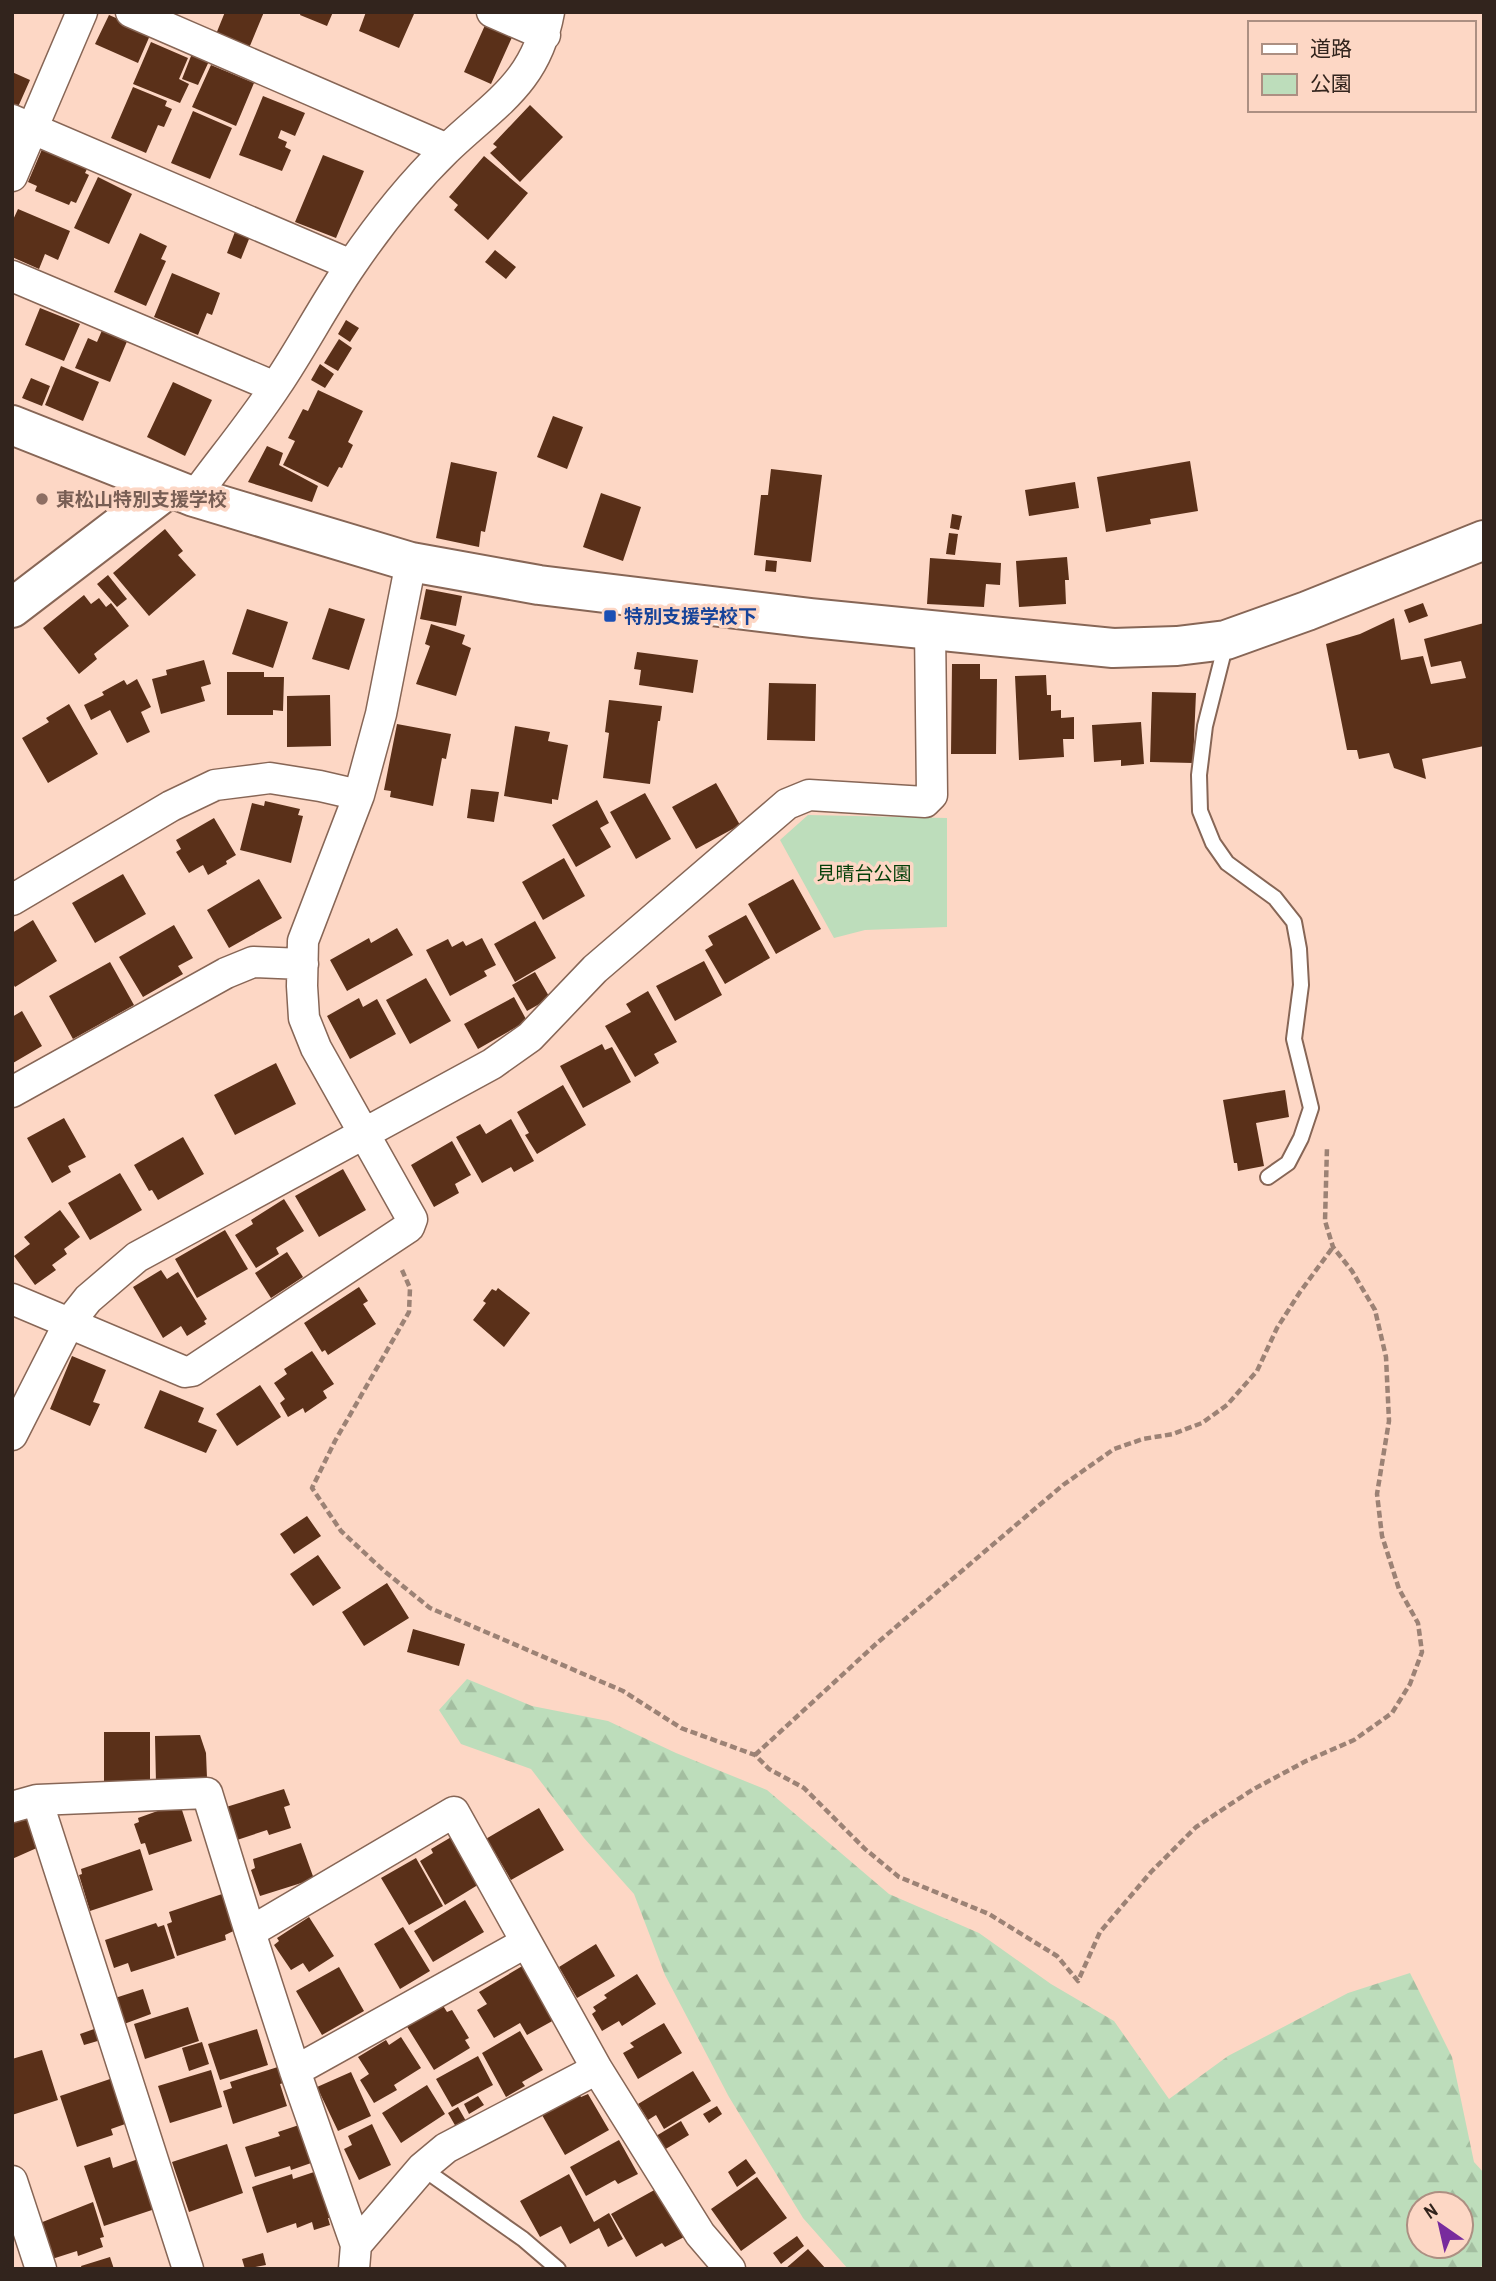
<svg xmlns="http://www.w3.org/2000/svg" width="1496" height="2281" font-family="'Archivo Narrow','Noto Sans JP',sans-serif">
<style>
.forest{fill:url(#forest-firs);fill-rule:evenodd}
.park{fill:#bdddbb}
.building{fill:#5a3019}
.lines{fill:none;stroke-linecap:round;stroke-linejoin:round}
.lane-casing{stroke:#876656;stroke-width:18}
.street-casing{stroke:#876656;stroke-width:33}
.secondary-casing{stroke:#876656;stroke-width:42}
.path{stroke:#9c8275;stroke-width:4.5;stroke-dasharray:7 3.5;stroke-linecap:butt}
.lane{stroke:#fff;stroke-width:14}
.street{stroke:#fff;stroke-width:30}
.secondary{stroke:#fff;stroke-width:38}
.education-dot{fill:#8d6e63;stroke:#fdd7c5;stroke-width:2.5}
.transit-dot{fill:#1a4fb4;stroke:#fdd7c5;stroke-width:2.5}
.labels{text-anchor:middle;stroke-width:7;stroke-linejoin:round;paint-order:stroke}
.education-label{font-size:19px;font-weight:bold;fill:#785e54;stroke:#fdd7c5;text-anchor:start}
.transit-label{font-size:19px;font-weight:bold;fill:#164399;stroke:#fdd7c5;text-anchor:start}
.park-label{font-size:19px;fill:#043f08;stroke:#fdd7c5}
</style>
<defs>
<pattern id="forest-firs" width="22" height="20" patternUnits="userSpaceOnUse" patternTransform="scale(1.75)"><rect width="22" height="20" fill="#bdddbb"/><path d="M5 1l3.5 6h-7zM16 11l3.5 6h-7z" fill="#a3bea0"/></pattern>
</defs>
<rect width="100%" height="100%" fill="#fdd7c5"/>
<path class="forest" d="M467 1679 532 1706 608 1721 676 1753 767 1790 889 1894 979 1933 1051 1984 1114 2021 1169 2099 1228 2056 1348 1993 1410 1973 1452 2057 1474 2162 1484 2173V2265L1477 2269H848L803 2218 729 2097 665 1975 634 1894 584 1838 531 1769 461 1744 439 1710ZM1419 2204H1461V2246H1419Z"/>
<path class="park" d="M808 815 947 818V927L865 930 834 938 780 840Z"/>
<path class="building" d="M225 12H264L247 53 214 39Z
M301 12H333L327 26 300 15Z
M366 12 414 14 399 48 359 31Z
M109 15 151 33 138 63 95 44Z
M486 23 513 35 491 84 464 72Z
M151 42 188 58 179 79 189 84 180 103 133 84Z
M193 51 210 59 198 85 182 79Z
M211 65 254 83 236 126 192 107Z
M12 72 30 80 18 107 12 104Z
M133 87 167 101 165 106 172 109 164 127 158 125 146 153 111 138Z
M263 96 305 113 295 136 281 130 278 138 287 142 285 147 291 150 282 171 239 155Z
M530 105 563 137 520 182 490 153 497 147 493 144Z
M193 111 232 128 210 179 171 163Z
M43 147 88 167 85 173 89 175 76 203 71 201 69 205 35 191 37 186 28 182Z
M323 155 364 171 336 238 295 222Z
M484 156 528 193 488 240 454 210 458 205 449 197Z
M98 177 132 194 109 244 74 228Z
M18 209 70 231 58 260 45 254 39 269 12 257V222Z
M236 229 251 234 241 259 227 253Z
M140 233 167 246 161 259 166 261 146 306 114 292Z
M495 250 516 267 506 279 485 262Z
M172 273 220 293 212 315 207 313 198 335 154 317Z
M40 308 80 324 64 361 25 345Z
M346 320 359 328 350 342 338 334Z
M103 328 128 339 110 382 75 368 88 338 97 342Z
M339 339 352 348 338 371 324 363Z
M320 364 334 374 325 388 311 380Z
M61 366 99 382 83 421 45 405Z
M31 378 50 386 42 406 22 398Z
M173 382 212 400 185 456 147 437Z
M318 390 363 411 348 442 353 445 342 468 339 467 328 487 283 465 295 441 288 438 303 409 308 411Z
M553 416 583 427 567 469 537 457Z
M267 446 283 453 279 465 318 486 312 502 248 482Z
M1190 461 1198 511 1150 519 1151 524 1106 532 1097 477Z
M451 462 497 472 485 532 481 531 479 547 436 538Z
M771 469 822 475 811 562 754 555 761 495H768Z
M1075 482 1079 508 1029 516 1025 490Z
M601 493 641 507 623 561 583 547Z
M952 514 962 516 959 530 950 528Z
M165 529 183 551 178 555 196 575 149 616 113 573Z
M949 533 958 534 955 555 946 554Z
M1067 557 1069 580H1065L1066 604 1019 607 1016 561Z
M930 558 1001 563 1000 585 986 584 984 607 927 604Z
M766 560 777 561 776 572 765 571Z
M108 575 127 599 117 607 97 584Z
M426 589 462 596 456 626 420 619Z
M84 595 91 604 99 598 106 607 111 603 129 626 94 654 97 659 79 674 43 628Z
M1423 603 1428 616 1409 623 1404 610Z
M329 608 365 619 349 670 312 659Z
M247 609 288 622 273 668 232 654Z
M1394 618 1401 660 1423 656 1431 684 1466 678 1461 661 1431 667 1424 639 1484 623V746L1422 759 1426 779 1394 768 1389 753 1359 759 1357 750H1347L1326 644 1360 634Z
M431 624 465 635 462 644 471 648 456 696 416 684 430 646 425 644Z
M637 652 698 660 693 693 639 685 641 670 634 669Z
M204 660 211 684 201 687 205 701 161 714 152 679 167 675 166 670Z
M952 664H980V679H997L996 754H951Z
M227 672H264V677H284L283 711 273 710V715H227Z
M1046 675 1047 695H1051V711L1061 710V718L1074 717V739H1063L1064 757 1019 760 1015 676Z
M137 679 151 707 141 712 150 732 127 743 110 710 91 720 84 705 104 695 102 692 124 680 127 685Z
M769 683 816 684 815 741 767 740Z
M1152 692 1196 693 1193 763 1150 762Z
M330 695 331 746 287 747V696Z
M609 700 662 706 660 721H658L650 784 603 778 609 733 605 732Z
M69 704 98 754 48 783 22 738 49 722 46 718Z
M1141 722 1144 764 1121 766V760L1094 762 1092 725Z
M397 724 451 734 446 759 442 758 433 806 390 797 391 791 384 790Z
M515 726 550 732 548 741 568 745 558 800 552 799V804L504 796Z
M716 783 740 825 696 849 672 807Z
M471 789 499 792 494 822 467 818Z
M645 793 671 839 636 859 610 812Z
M597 800 609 823 600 828 611 847 576 867 552 825Z
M265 801 300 809 298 815 303 816 291 863 240 850 252 803 264 806Z
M214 818 236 855 226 861 227 864 208 875 203 865 189 873 176 852 181 849 176 840Z
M564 858 585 896 543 920 522 882Z
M123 874 146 914 95 943 72 903Z
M259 879 282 918 229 948 207 910Z
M793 879 821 929 776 954 748 904Z
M746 915 770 958 725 984 705 950 713 945 708 936Z
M33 920 57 961 15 987 12 982V933Z
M535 921 556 958 515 982 494 944Z
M174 925 193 958 178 966 183 974 143 997 119 957Z
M397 928 413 955 347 991 330 960 369 938 371 943Z
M482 938 496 965 484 971 487 976 450 996 426 950 448 939 452 947 463 941 466 946Z
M704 961 722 995 675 1021 656 986Z
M110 962 134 1005 73 1039 49 996Z
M535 972 550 998 527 1011 512 985Z
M426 978 451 1021 410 1044 386 1000Z
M648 991 677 1042 654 1054 659 1063 635 1077 605 1026 631 1012 626 1004Z
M514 997 527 1021 478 1049 464 1024Z
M359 998 363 1007 377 999 396 1034 350 1059 327 1016Z
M22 1011 42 1046 13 1063 12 1017Z
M602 1044 605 1050 612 1047 631 1082 583 1108 560 1066Z
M276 1063 296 1104 235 1135 214 1095Z
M563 1085 586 1125 537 1154 525 1135 529 1133 517 1112Z
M1285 1090 1289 1117 1256 1123 1264 1166 1238 1171 1237 1163H1234L1223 1100Z
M64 1118 86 1157 68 1166 71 1172 52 1183 27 1138Z
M511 1119 534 1161 514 1172 511 1167 482 1183 456 1137 480 1124 486 1134Z
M183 1137 204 1174 158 1200 152 1190 149 1191 134 1165Z
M452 1141 471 1175 455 1184 459 1193 434 1207 411 1165Z
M343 1169 366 1210 319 1237 295 1196Z
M120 1173 142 1210 90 1240 68 1203Z
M284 1199 304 1231 276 1248 279 1254 256 1268 235 1235 253 1224 251 1220Z
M60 1210 80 1237 64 1249 67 1254 52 1265 56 1270 35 1285 14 1256 30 1244 24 1237Z
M225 1230 248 1269 197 1298 175 1259Z
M287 1252 303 1277 271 1298 255 1273Z
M161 1270 167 1279 178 1272 207 1319 204 1321 206 1324 187 1336 181 1326 163 1338 133 1287Z
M359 1287 368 1301 363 1304 376 1324 328 1355 325 1350 322 1352 304 1323Z
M498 1288 530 1313 504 1347 473 1320 486 1303 483 1301 492 1289 496 1291Z
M312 1351 334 1384 323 1391 327 1398 305 1413 303 1408 288 1417 280 1403 285 1399 274 1383 287 1374 284 1369Z
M72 1356 106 1370 93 1402 100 1404 90 1426 50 1409Z
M260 1385 281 1417 237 1446 216 1414Z
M160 1390 204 1408 198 1422 217 1430 206 1453 144 1428Z
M307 1516 321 1536 294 1554 280 1534Z
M318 1555 341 1588 313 1606 290 1574Z
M387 1583 409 1618 364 1646 342 1612Z
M413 1629 465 1644 459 1666 407 1652Z
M104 1732H150V1784L104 1785Z
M200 1735 206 1753 207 1778H192V1783H156L155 1736Z
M284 1789 290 1805 284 1807 291 1828 269 1835 267 1830 234 1841 223 1808Z
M181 1807 192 1841 149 1855 145 1843 141 1844 134 1824 139 1822 138 1818 166 1808 167 1811Z
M539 1808 564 1850 511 1880 494 1851 491 1852 484 1840Z
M29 1814 39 1847 12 1859V1820Z
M453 1836 481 1883 445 1905 420 1861 433 1853 431 1849Z
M301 1843 314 1879 260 1896 251 1870 255 1868 253 1859Z
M140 1849 153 1890 90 1911 79 1875 82 1874 81 1869Z
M416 1858 443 1906 409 1925 381 1878Z
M228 1892 240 1928 225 1935 226 1940 177 1956 167 1924 172 1922 169 1912Z
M465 1900 484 1932 433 1962 414 1931Z
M309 1917 334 1956 309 1972 303 1963 291 1970 274 1945 279 1941 277 1938Z
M156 1923 158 1927 164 1925 175 1958 131 1972 128 1963 114 1968 105 1940Z
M403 1927 430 1971 400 1989 374 1944Z
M596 1944 615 1976 577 1998 559 1967Z
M524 1965 556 2019 527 2035 520 2023 494 2038 477 2010 487 2004 479 1992Z
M339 1967 364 2011 322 2035 296 1991Z
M637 1974 656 2004 622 2026 619 2021 602 2031 592 2014 596 2011 593 2007 607 1998 604 1995Z
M143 1989 151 2014 124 2024 115 1998Z
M442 2004 447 2012 452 2010 469 2038 465 2040 470 2048 434 2070 406 2025Z
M188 2007 199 2041 145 2059 134 2024Z
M664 2023 682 2053 638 2079 623 2053 634 2047 630 2043Z
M97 2028 101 2040 84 2045 80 2034Z
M257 2029 268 2065 220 2080 208 2044Z
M520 2031 543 2070 522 2082 525 2086 506 2097 482 2053Z
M401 2037 421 2068 394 2085 397 2090 374 2103 360 2080 369 2074 358 2057 386 2040 389 2045Z
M202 2042 209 2064 189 2071 182 2048Z
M42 2050 58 2100 12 2115V2059Z
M478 2056 493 2085 452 2107 436 2079Z
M281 2066 287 2082 280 2084 287 2106 233 2124 223 2091 232 2088 230 2082Z
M211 2070 222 2107 170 2123 158 2086Z
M693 2071 711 2101 664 2129 656 2115 648 2120 638 2104Z
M351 2072 371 2116 338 2131 317 2087Z
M113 2078 128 2123 111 2129 113 2135 77 2147 60 2096Z
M427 2085 445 2114 401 2143 382 2113Z
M579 2094 581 2097 588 2094 609 2130 565 2155 542 2115Z
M478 2096 484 2105 469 2114 464 2104Z
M717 2106 722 2114 709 2123 703 2114Z
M458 2107 466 2121 456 2127 448 2113Z
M681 2121 689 2135 664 2150 656 2136Z
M305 2123 317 2161 291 2170 290 2166 255 2177 245 2147 280 2136 278 2132Z
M372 2124 391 2165 359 2180 344 2149 352 2145 348 2136Z
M619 2140 638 2174 618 2184 615 2180 586 2196 570 2167Z
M227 2144 243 2193 189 2212 172 2162Z
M110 2157 113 2168 141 2158 158 2208 104 2226 84 2166Z
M746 2159 756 2173 737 2187 728 2172Z
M317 2171 331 2218H328L330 2225 314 2230 312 2222 297 2228 296 2223 267 2233 252 2187 292 2174 293 2179Z
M569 2174 594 2222 609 2213 623 2239 608 2247 599 2228 570 2244 561 2226 540 2237 520 2201Z
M757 2177 787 2218 741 2251 711 2209Z
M658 2188 686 2236 665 2247 662 2243 636 2257 611 2214Z
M93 2202 104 2237 100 2238 103 2247 78 2256 77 2251 52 2259 40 2223Z
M797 2236 804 2246 781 2264 773 2253Z
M808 2249 826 2269H785Z
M263 2253 266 2265 245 2269 242 2259Z
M110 2257 114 2269H82L81 2266Z"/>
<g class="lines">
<g class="lane-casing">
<path id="lane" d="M1226 643 1205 726 1199 775 1200 811 1213 843 1227 863 1275 898 1294 922 1299 949 1301 985 1294 1039 1311 1108 1301 1138 1288 1163 1268 1177
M422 2168 523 2239 558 2269"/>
</g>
<g class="street-casing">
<path id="street" d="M131 12 447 149
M492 12 545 35
M12 120 351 265
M12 176 82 12
M12 276 275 387
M194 497C221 460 251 424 276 386 303 346 325 303 352 264 380 223 411 184 447 149 495 103 536 83 549 12
M12 900 171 806 215 785 270 778 320 786 359 795
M12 1092 226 973 253 962 303 964
M12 1299 185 1372 192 1371 409 1227 412 1219 316 1048 304 1018 302 986 303 941 359 795 381 714 411 562
M12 1435 69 1323 88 1299 137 1257 492 1064 530 1037 595 969 787 804 809 795 925 802 932 795 930 628
M37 1800 188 2269
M12 1807 37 1800 207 1793 250 1932 454 1812 597 2069 700 2234 730 2269
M250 1932 295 2071 356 2245
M295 2071 525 1943
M12 2181 41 2269
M354 2269 356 2245 422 2168 446 2148 597 2069"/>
</g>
<g class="secondary-casing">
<path id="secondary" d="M12 425 194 497 411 562 539 585 811 618 1113 648 1177 646 1226 640 1307 611 1484 540
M12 608 169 488"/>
</g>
<path class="path" d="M402 1270 410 1288 409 1312 335 1441 312 1488 341 1531 383 1570 430 1608 623 1691 681 1728 755 1755 769 1769 804 1788 865 1849 899 1877 989 1914 1057 1956 1078 1981 1100 1932 1151 1872 1196 1827 1252 1790 1306 1761 1354 1740 1392 1713 1410 1684 1422 1652 1418 1623 1399 1589 1382 1536 1377 1494 1389 1421 1386 1357 1375 1310 1352 1271 1333 1247 1325 1221 1327 1147
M755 1755 877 1643 1063 1485 1114 1449 1143 1439 1173 1434 1202 1423 1227 1405 1257 1371 1277 1328 1300 1292 1333 1247"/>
<use href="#lane" class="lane"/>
<use href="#street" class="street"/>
<use href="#secondary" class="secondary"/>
</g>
<circle class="education-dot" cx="42" cy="499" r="7"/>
<rect class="transit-dot" x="603" y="609" width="14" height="14" rx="3.5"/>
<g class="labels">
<g class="education-label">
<text x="56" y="506">東松山特別支援学校</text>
</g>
<g class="transit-label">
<text x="624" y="623">特別支援学校下</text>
</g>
<g class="park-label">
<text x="864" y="880">見晴台公園</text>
</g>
</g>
<rect width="1496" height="2281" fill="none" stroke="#32241d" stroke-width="28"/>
<rect x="1248" y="21" width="228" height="91" fill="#fdd7c5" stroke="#ac8f82" stroke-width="2"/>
<rect x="1262" y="44" width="35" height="10" fill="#ffffff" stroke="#ac8f82" stroke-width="2"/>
<text x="1310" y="56" font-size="21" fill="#32241d">道路</text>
<rect x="1262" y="74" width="35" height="21" fill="#bdddbb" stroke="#ac8f82" stroke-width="2"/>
<text x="1310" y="91" font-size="21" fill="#32241d">公園</text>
<g transform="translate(1440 2225) rotate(326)"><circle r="33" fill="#fdd7c5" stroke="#ac8f82" stroke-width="2"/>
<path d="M0-5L12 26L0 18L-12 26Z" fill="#782b9d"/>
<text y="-10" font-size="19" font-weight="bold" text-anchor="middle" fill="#32241d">N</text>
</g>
</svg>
